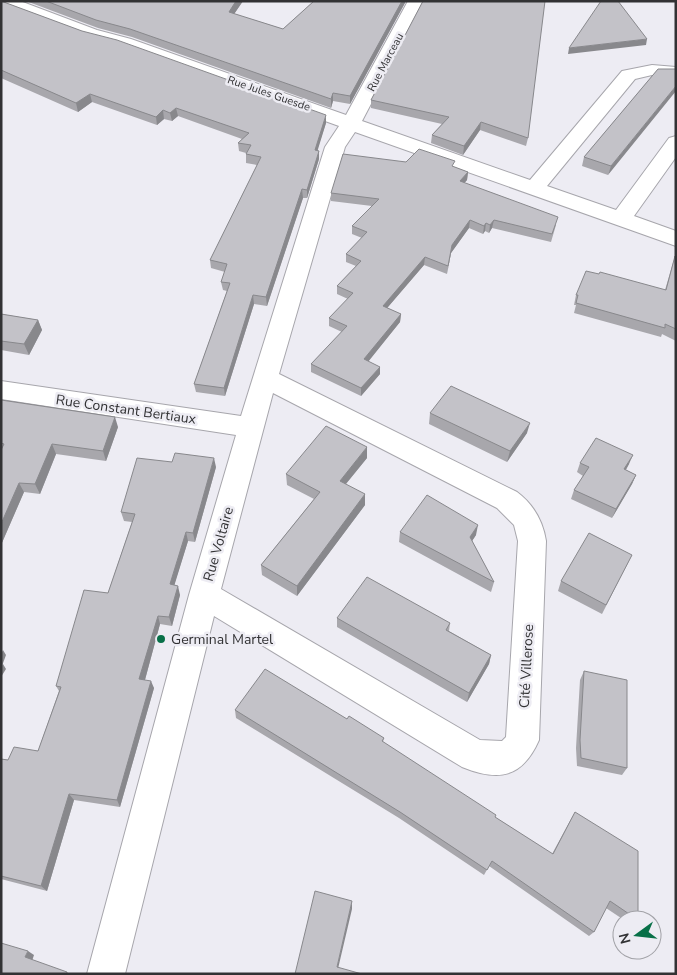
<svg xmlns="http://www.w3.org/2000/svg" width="677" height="975" font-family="'Nunito Sans',sans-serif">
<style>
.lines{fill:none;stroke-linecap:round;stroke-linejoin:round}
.minor-casing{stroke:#a7a6ac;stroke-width:2}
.minor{fill:#fff;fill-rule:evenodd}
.wall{fill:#a8a7ac}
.shaded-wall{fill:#88888c}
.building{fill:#c3c2c8;stroke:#88888c}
.poi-dot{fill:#087048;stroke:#edecf3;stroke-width:2}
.labels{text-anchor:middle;stroke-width:5;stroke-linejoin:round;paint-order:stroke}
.far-street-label{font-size:11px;fill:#323234;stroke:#edecf3}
.street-label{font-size:14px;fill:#323234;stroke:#edecf3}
.poi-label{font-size:14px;fill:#323234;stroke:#edecf3;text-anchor:start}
</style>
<rect width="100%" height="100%" fill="#edecf3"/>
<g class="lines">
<g class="minor-casing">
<path id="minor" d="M1 1H20L97 30 131 39 346 115 408 1H425L362 121 530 180 622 71 652 65 676 67V78L652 75 635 79 547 186 616 210 669 138 676 136V157L634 216 676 231V246L355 132 345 147 279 374 517 492C533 504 543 521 546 541L539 740C522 778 499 782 462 767L214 616 125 974H87L189 595 236 435 1 399V381L241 416 325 147 339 126 119 47 85 38 1 6ZM273 393 497 508 514 525 518 541 506 737 502 741 480 740 221 589Z"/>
</g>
<use href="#minor" class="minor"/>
</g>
<path class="wall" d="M1 1 326 123 317 150 319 151V159L307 198H303L267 306 254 304 225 396 196 392 194 384 227 291 223 290 221 282 225 272 211 268 210 260 257 165 246 163V153L239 151 238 143 242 139 178 116 172 121 164 119 157 125 92 102 78 112 1 78Z
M26 1H243L234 14 283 29 314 1H406L350 104 333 101 331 108 132 37 98 28Z
M423 1 528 138 526 146 480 130 463 155 431 143 432 135 442 124 371 108V100Z
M658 69 608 175 582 166 584 157Z
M406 162 454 167 468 172 467 180 464 183 556 225 551 242 492 228 489 233 485 231 483 234 469 228 451 253 447 274 424 265 387 308 401 314 400 322 368 361 380 374 361 396 311 372V364L342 332 329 326V318L348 299 337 294V286L356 266 346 262V254L362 238 352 234V226L372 206 331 201V193Z
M675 256 676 341 662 334 661 337 574 313 576 305H574L576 295 665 290Z
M1 314 38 320 42 330 29 355 1 350Z
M1 400 118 427 106 461 56 454 40 494 24 492 1 545Z
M430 413 527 433 507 462 429 424Z
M367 458 346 484 365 505 297 596 262 575 261 565 314 499 287 485 286 474Z
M580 463 629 464 626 470 636 475 632 484 612 518 571 499 574 490 583 476 577 472Z
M216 467 195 542 188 541 174 585 180 595 172 626 160 624 145 680 154 688 120 807 74 800 47 891 1 879V759L8 760 38 751 59 691 56 686 108 593 132 522 124 521 121 512Z
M400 532 476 535 472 541 494 582 491 592 399 542Z
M632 555 602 614 558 591 561 581Z
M337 618 450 623 449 631 491 655 489 664 467 702 337 627Z
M584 671 627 768 622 775 577 766 576 748 580 680Z
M235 710 347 719 384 738 383 742 495 817 552 854 571 819 575 812 638 920H624L606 908 594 932 589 936 489 866 484 875 399 818 236 718Z"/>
<path class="shaded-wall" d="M236 1H243L230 20 229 12Z
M402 1H406L350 104V96Z
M647 39 646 45 568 54 569 48Z
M676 86V91L608 175 611 166Z
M333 93V101L331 108V99Z
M90 94 92 102 78 112 76 103Z
M176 108 178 116 172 121 170 113Z
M163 110 164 119 157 125 156 117Z
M326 115V123L315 159V150Z
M481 122 480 130 463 155 464 146Z
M319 151V159L307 198V190Z
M468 172 467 180 459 189 460 181Z
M302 189 303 198 267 306 266 297Z
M470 220 469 228 451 253 447 274 452 245Z
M494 220 492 228 489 233 490 225Z
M486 223 485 231 483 234 484 226Z
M425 257 424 265 382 314 383 306Z
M253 295 254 304 225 396 224 388Z
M401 314 400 322 364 367V359Z
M38 320 42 330 29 355 24 344Z
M380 367V374L361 396V388Z
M115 417 118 427 106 461 103 451Z
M530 423 527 433 507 462 510 451Z
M52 444 56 454 40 494 35 484Z
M367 447V458L340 491V481Z
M633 455 629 464 620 479 624 469Z
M214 458 216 467 195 542 193 533Z
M636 475 632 484 612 518 616 509Z
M19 483 24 492 1 545V524Z
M365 494V505L297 596V586Z
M478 525 476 535 468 547 470 537Z
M186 532 188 541 172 593 170 584Z
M178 586 180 595 172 626 169 617Z
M158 616 160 624 143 687 139 679Z
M3 650 6 655 2 666 3 664 6 669 1 677V654Z
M491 655 489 664 467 702 469 693Z
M151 681 154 688 120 807 117 800Z
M69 794 74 800 47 891 41 886Z
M352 901V909L337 973V967Z
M28 951 34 955 32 961 25 957Z"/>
<path class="building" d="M1 1 82 31 117 40 326 115 315 150 319 151 307 190 302 189 266 297 253 295 224 388 194 384 230 283 221 282 227 264 210 260 261 157 246 154 251 145 238 143 249 133 176 108 170 113 163 110 156 117 90 94 76 103 1 70Z
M46 1H236L229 12 283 29 314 1H402L350 96 333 93 331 99 130 29 96 20Z
M423 1H545L528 138 481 122 464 146 432 135 449 117 371 100Z
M601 1H618L647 39 569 48Z
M658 69H676V86L611 166 584 157Z
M419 149 455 161 452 166 468 172 460 181 558 217 552 234 494 220 490 225 486 223 484 226 470 220 452 245 448 266 425 257 383 306 401 314 364 359 380 367 361 388 311 364 347 326 329 318 353 293 337 286 361 261 346 254 367 232 352 226 379 199 331 193 343 154 406 162Z
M675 256 676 329 665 324V328L576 303 578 295H576L586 271 599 274 600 272 666 290Z
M1 314 38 320 24 344 1 341Z
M451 386 530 423 510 451 430 413Z
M1 400 115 417 103 451 52 444 35 484 19 483 1 524V450L4 444 1 443Z
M326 426 367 447 340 481 365 494 297 586 261 565 320 492 286 474Z
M596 438 633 455 624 469 636 475 616 509 574 490 589 467 580 463Z
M175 453 214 458 193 533 186 532 170 584 178 586 169 617 158 616 139 679 151 681 117 800 69 794 41 886 1 876V759L8 760 14 747 38 751 61 687 56 686 84 590 108 593 135 514 121 512 137 458 172 462Z
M427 495 478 525 470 537 494 582 400 532Z
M589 533 632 555 606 605 561 581Z
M367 577 450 623 446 630 491 655 469 693 337 618Z
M265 669 347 719 349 716 384 738 382 741 496 815 495 817 553 854 575 812 638 851V920L610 901 594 932 492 861 487 870 400 812 235 710Z
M584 671 627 680V768L581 758 580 740Z
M315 891 352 901 337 967 362 974H295Z
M1 943 28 951 25 957 67 972V974H1Z"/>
<circle class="poi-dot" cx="161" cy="639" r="5"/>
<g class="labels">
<g class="far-street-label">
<text transform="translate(385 62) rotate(-62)" y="4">Rue Marceau</text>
<text transform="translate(269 93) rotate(19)" y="4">Rue Jules Guesde</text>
</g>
<g class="street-label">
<text transform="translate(126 409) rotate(8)" y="5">Rue Constant Bertiaux</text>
<text transform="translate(218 544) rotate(-74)" y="5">Rue Voltaire</text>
<text transform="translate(526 666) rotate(-87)" y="5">Cité Villerose</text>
</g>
<g class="poi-label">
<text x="171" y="644">Germinal Martel</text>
</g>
</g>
<rect width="677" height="975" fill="none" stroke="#323234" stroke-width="5"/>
<g transform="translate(637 935) rotate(255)"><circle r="24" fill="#edecf3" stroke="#a2a2a7"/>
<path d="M0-4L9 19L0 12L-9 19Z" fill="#087048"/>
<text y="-8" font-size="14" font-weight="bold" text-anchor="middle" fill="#323234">N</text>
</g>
</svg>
